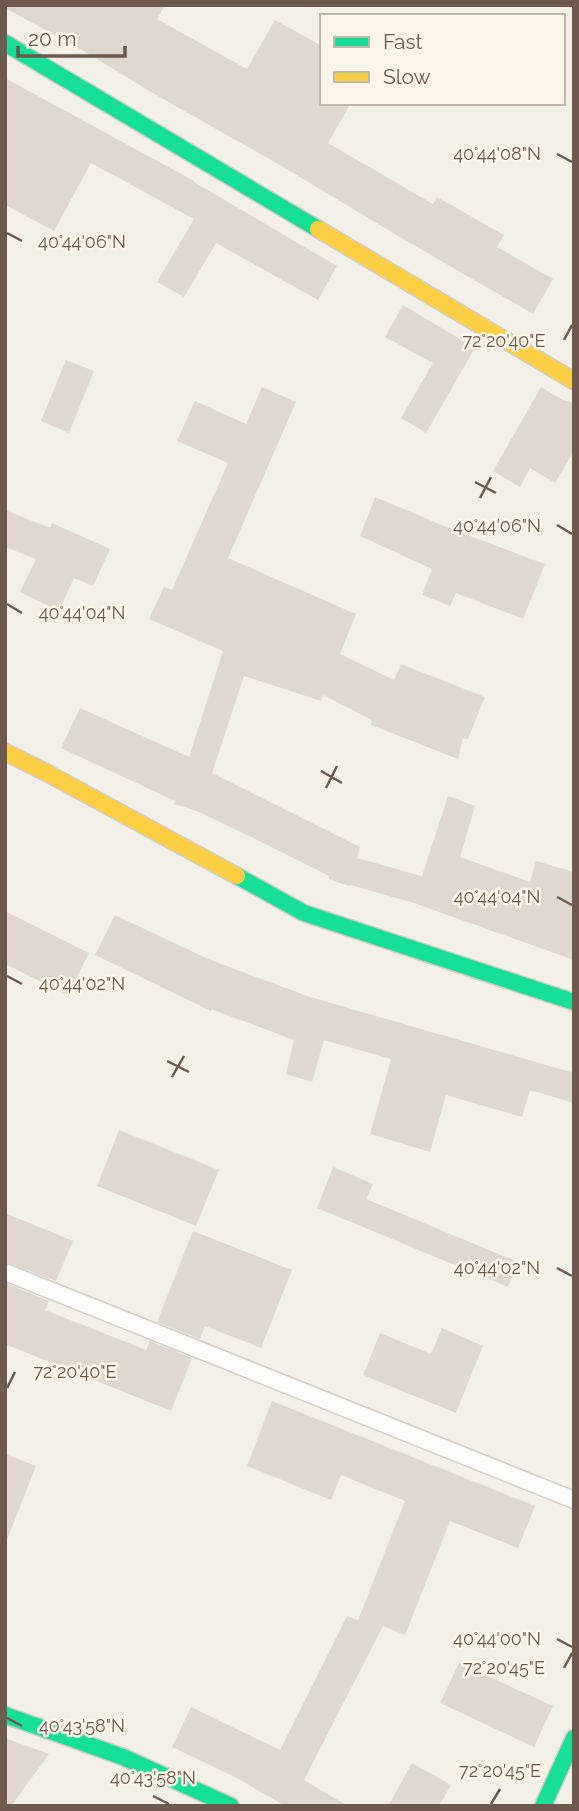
<svg xmlns="http://www.w3.org/2000/svg" width="579" height="1811" font-family="Raleway,sans-serif">
<style>
.building{fill:#dfd8d1}
.lines{fill:none;stroke-linecap:round;stroke-linejoin:round}
.lane-casing{stroke:#d2cdc7;stroke-width:19}
.fast-casing{stroke:#d2ccc4;stroke-width:19}
.slow-casing{stroke:#d2ccc4;stroke-width:19}
.lane{stroke:#fdfdfc;stroke-width:16}
.fast{stroke:#16e098;stroke-width:16}
.slow{stroke:#ffcf43;stroke-width:16}
.ticks{fill:none;stroke:#6d594d;stroke-width:2.5}
.ticks-label{font-size:18px;text-anchor:middle;fill:#6d594d;stroke:#fcf5e9;stroke-width:5;stroke-linejoin:round;paint-order:stroke}
</style>
<rect width="100%" height="100%" fill="#f3f0e8"/>
<path class="building" d="M5 5H165L157 19 247 69 275 20 322 46V103H351L328 143 433 204 437 197 504 235 497 247 553 279 533 314 410 243 280 165 149 91 84 51 5 8Z
M5 78 185 176 194 181V182L337 266 318 300 216 243 184 297 157 282 194 219 91 163 54 231 5 205Z
M403 305 475 348 426 433 401 418 433 363 385 337Z
M66 360 94 371 69 433 41 421Z
M262 387 296 402 228 558 356 614 340 654 394 680 401 664 485 697 468 739 463 738 458 759 371 725 372 720 323 695 321 701 244 676 212 773 360 847 357 858 422 876 448 796 475 806 460 857 530 882 536 861 574 872V960L414 903 350 885 349 886 329 879V876L255 839 197 811 174 804 175 801 61 748 80 708 189 757 223 651 149 619 164 587 172 590 228 463 177 441 195 401 246 424Z
M541 387 563 400 574 403V451L555 483 530 468 520 487 493 471Z
M375 497 449 528 545 564 523 619 456 593 450 606 422 595 432 569 360 536Z
M5 510 50 528 52 523 110 549 93 586 74 578 59 611 20 592 36 559 5 547Z
M5 911 89 953 68 995 5 964Z
M115 915 208 959 310 997 574 1073V1103L530 1090 522 1117 446 1095 430 1152 370 1134 391 1059 324 1040 312 1082 286 1074 294 1040 211 1009V1011L95 955Z
M119 1130 219 1170 196 1226 97 1186Z
M333 1167 373 1184 366 1199 518 1262 508 1287 317 1208Z
M5 1213 73 1241 56 1281 5 1262Z
M193 1231 292 1270 261 1348 205 1326 200 1339 157 1322Z
M5 1283 49 1301 45 1310 146 1350 150 1341 192 1358 171 1411 5 1344Z
M442 1328 483 1346 456 1413 363 1375 380 1333 431 1354Z
M272 1401 535 1506 518 1548 450 1521 405 1635 383 1626 304 1780 348 1806H285L237 1778 172 1747 191 1707 280 1750 347 1616 358 1620 405 1501 341 1475 331 1500 247 1466Z
M5 1454 36 1466 7 1540H5Z
M459 1663 553 1706 534 1747 440 1703Z
M5 1738 49 1754 11 1806H5Z
M412 1763 451 1785 439 1806H388Z"/>
<g class="lines">
<g class="lane-casing">
<path id="lane" d="M5 1272 574 1500"/>
</g>
<g class="fast-casing">
<path id="fast" d="M5 43 318 229
M237 876 304 913 574 1002
M5 1715 123 1757 231 1806
M543 1806 574 1738"/>
</g>
<g class="slow-casing">
<path id="slow" d="M318 229 574 381
M5 752 47 773 237 876"/>
</g>
<use href="#lane" class="lane"/>
<use href="#fast" class="fast"/>
<use href="#slow" class="slow"/>
</g>
<path class="ticks" d="M557 154 572 162M7 233 22 241M564 340 572 325M475 482 496 493M480 498 491 477M557 525 572 534M7 604 22 613M321 771 342 783M326 788 337 766M557 897 572 905M7 976 22 984M167 1061 189 1072M172 1077 184 1056M557 1268 572 1276M7 1388 15 1372M557 1639 572 1647M564 1668 572 1653M7 1718 22 1726M153 1796 169 1804M491 1804 500 1789"/>
<g class="ticks-label">
<text x="497" y="160">40°44'08"N</text>
<text x="82" y="248">40°44'06"N</text>
<text x="504" y="347">72°20'40"E</text>
<text x="497" y="532">40°44'06"N</text>
<text x="82" y="619">40°44'04"N</text>
<text x="497" y="903">40°44'04"N</text>
<text x="82" y="990">40°44'02"N</text>
<text x="497" y="1274">40°44'02"N</text>
<text x="75" y="1378">72°20'40"E</text>
<text x="497" y="1645">40°44'00"N</text>
<text x="504" y="1674">72°20'45"E</text>
<text x="82" y="1732">40°43'58"N</text>
<text x="500" y="1777">72°20'45"E</text>
<text x="153" y="1784">40°43'58"N</text>
</g>
<rect width="579" height="1811" fill="none" stroke="#6d594d" stroke-width="14"/>
<rect x="320" y="14" width="245" height="91" fill="#fcf5e9" stroke="#c3b7ab" stroke-width="2"/>
<rect x="334" y="37" width="35" height="10" fill="#16e098" stroke="#c3b7ab" stroke-width="2"/>
<text x="383" y="49" font-size="21" fill="#6d594d">Fast</text>
<rect x="334" y="72" width="35" height="10" fill="#ffcf43" stroke="#c3b7ab" stroke-width="2"/>
<text x="383" y="84" font-size="21" fill="#6d594d">Slow</text>
<path d="M18 46v10h107v-10" fill="none" stroke="#6d594d" stroke-width="3.5"/>
<text x="28" y="46" font-size="21" fill="#6d594d" stroke="#fcf5e9" stroke-width="5" paint-order="stroke">20 m</text>
</svg>
